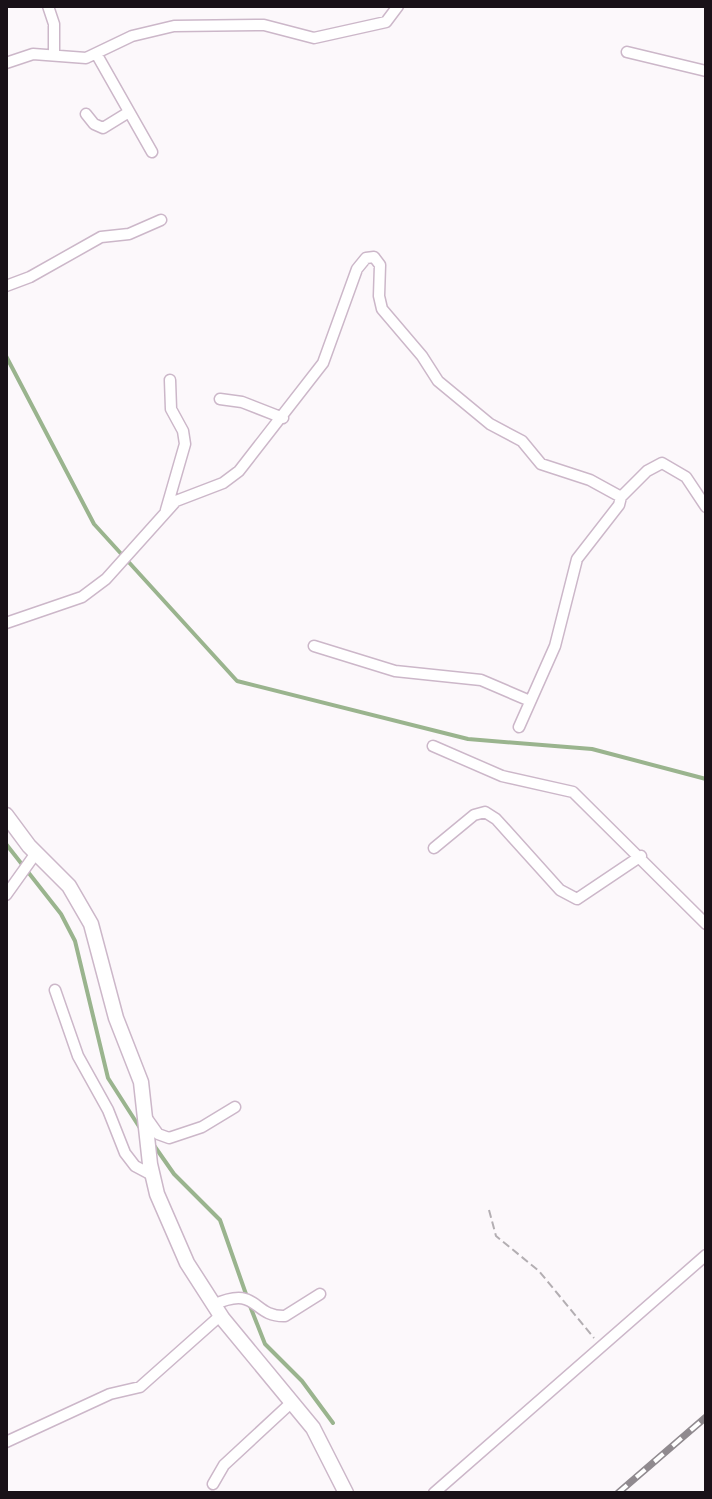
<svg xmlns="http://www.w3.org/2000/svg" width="712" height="1499" font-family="Raleway,sans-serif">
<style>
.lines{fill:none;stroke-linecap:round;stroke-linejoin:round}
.stream{stroke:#9ab48e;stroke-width:4}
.street-casing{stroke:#ccb7c9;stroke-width:13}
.secondary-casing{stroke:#ccb7c9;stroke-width:17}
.path{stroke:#b3aeb2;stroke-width:2;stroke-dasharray:8 4;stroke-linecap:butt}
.street{stroke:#fff;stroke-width:10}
.secondary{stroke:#fff;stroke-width:14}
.rail-casing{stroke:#908a8f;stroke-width:7}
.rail{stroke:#fff;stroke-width:4;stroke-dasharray:12;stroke-linecap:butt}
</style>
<rect width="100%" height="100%" fill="#fcf8fb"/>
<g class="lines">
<path class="stream" d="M6 356 94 524 237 681 468 739 592 749 706 779
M6 844 61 914 75 941 108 1078 140 1128
M153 1144 174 1174 220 1220 247 1297
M250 1306 265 1344 302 1381 333 1423"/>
<g class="street-casing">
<path id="street" d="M48 6 54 24V55
M627 52 706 71
M97 55 152 152
M6 63 33 54 86 58 132 36 174 26 264 25 314 38 386 22 398 6
M86 114 94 124 103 128 129 112
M6 286 30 277 101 237 129 234 161 220
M220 399 242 402 283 418
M621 497 647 471 662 463 686 477 706 507
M166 510 185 444 183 431 171 409 170 380
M6 623 82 597 106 579 176 501 223 483 239 471 323 363 357 269 366 258 374 257 380 265 379 296 382 309 422 356 438 381 490 424 522 441 541 464 590 480 621 497 619 505 577 559 555 646 519 727
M314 646 395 671 481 680 530 701
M433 746 502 776 573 792 706 924
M434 848 474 815 485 812 496 819 560 890 577 899 641 856
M6 895 36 853
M55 990 78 1056 108 1110 125 1153 135 1166 152 1175
M146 1117 158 1134 169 1138 202 1127 235 1107
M213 1305C259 1284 251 1317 285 1316L320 1294
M6 1442 110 1394 140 1387 221 1315
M213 1484 224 1465 292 1402
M434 1493 706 1255"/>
</g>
<g class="secondary-casing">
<path id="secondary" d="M6 815 29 846 69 886 91 924 116 1018 141 1082 150 1164 157 1194 187 1263 223 1319 313 1428 346 1493"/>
</g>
<path class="path" d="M489 1210 496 1236 539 1271 594 1338"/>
<use href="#street" class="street"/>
<use href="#secondary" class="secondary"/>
<g class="rail-casing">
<path id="rail" d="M618 1493 706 1417"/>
</g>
<use href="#rail" class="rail"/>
</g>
<rect width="712" height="1499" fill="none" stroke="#191118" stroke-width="16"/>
</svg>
